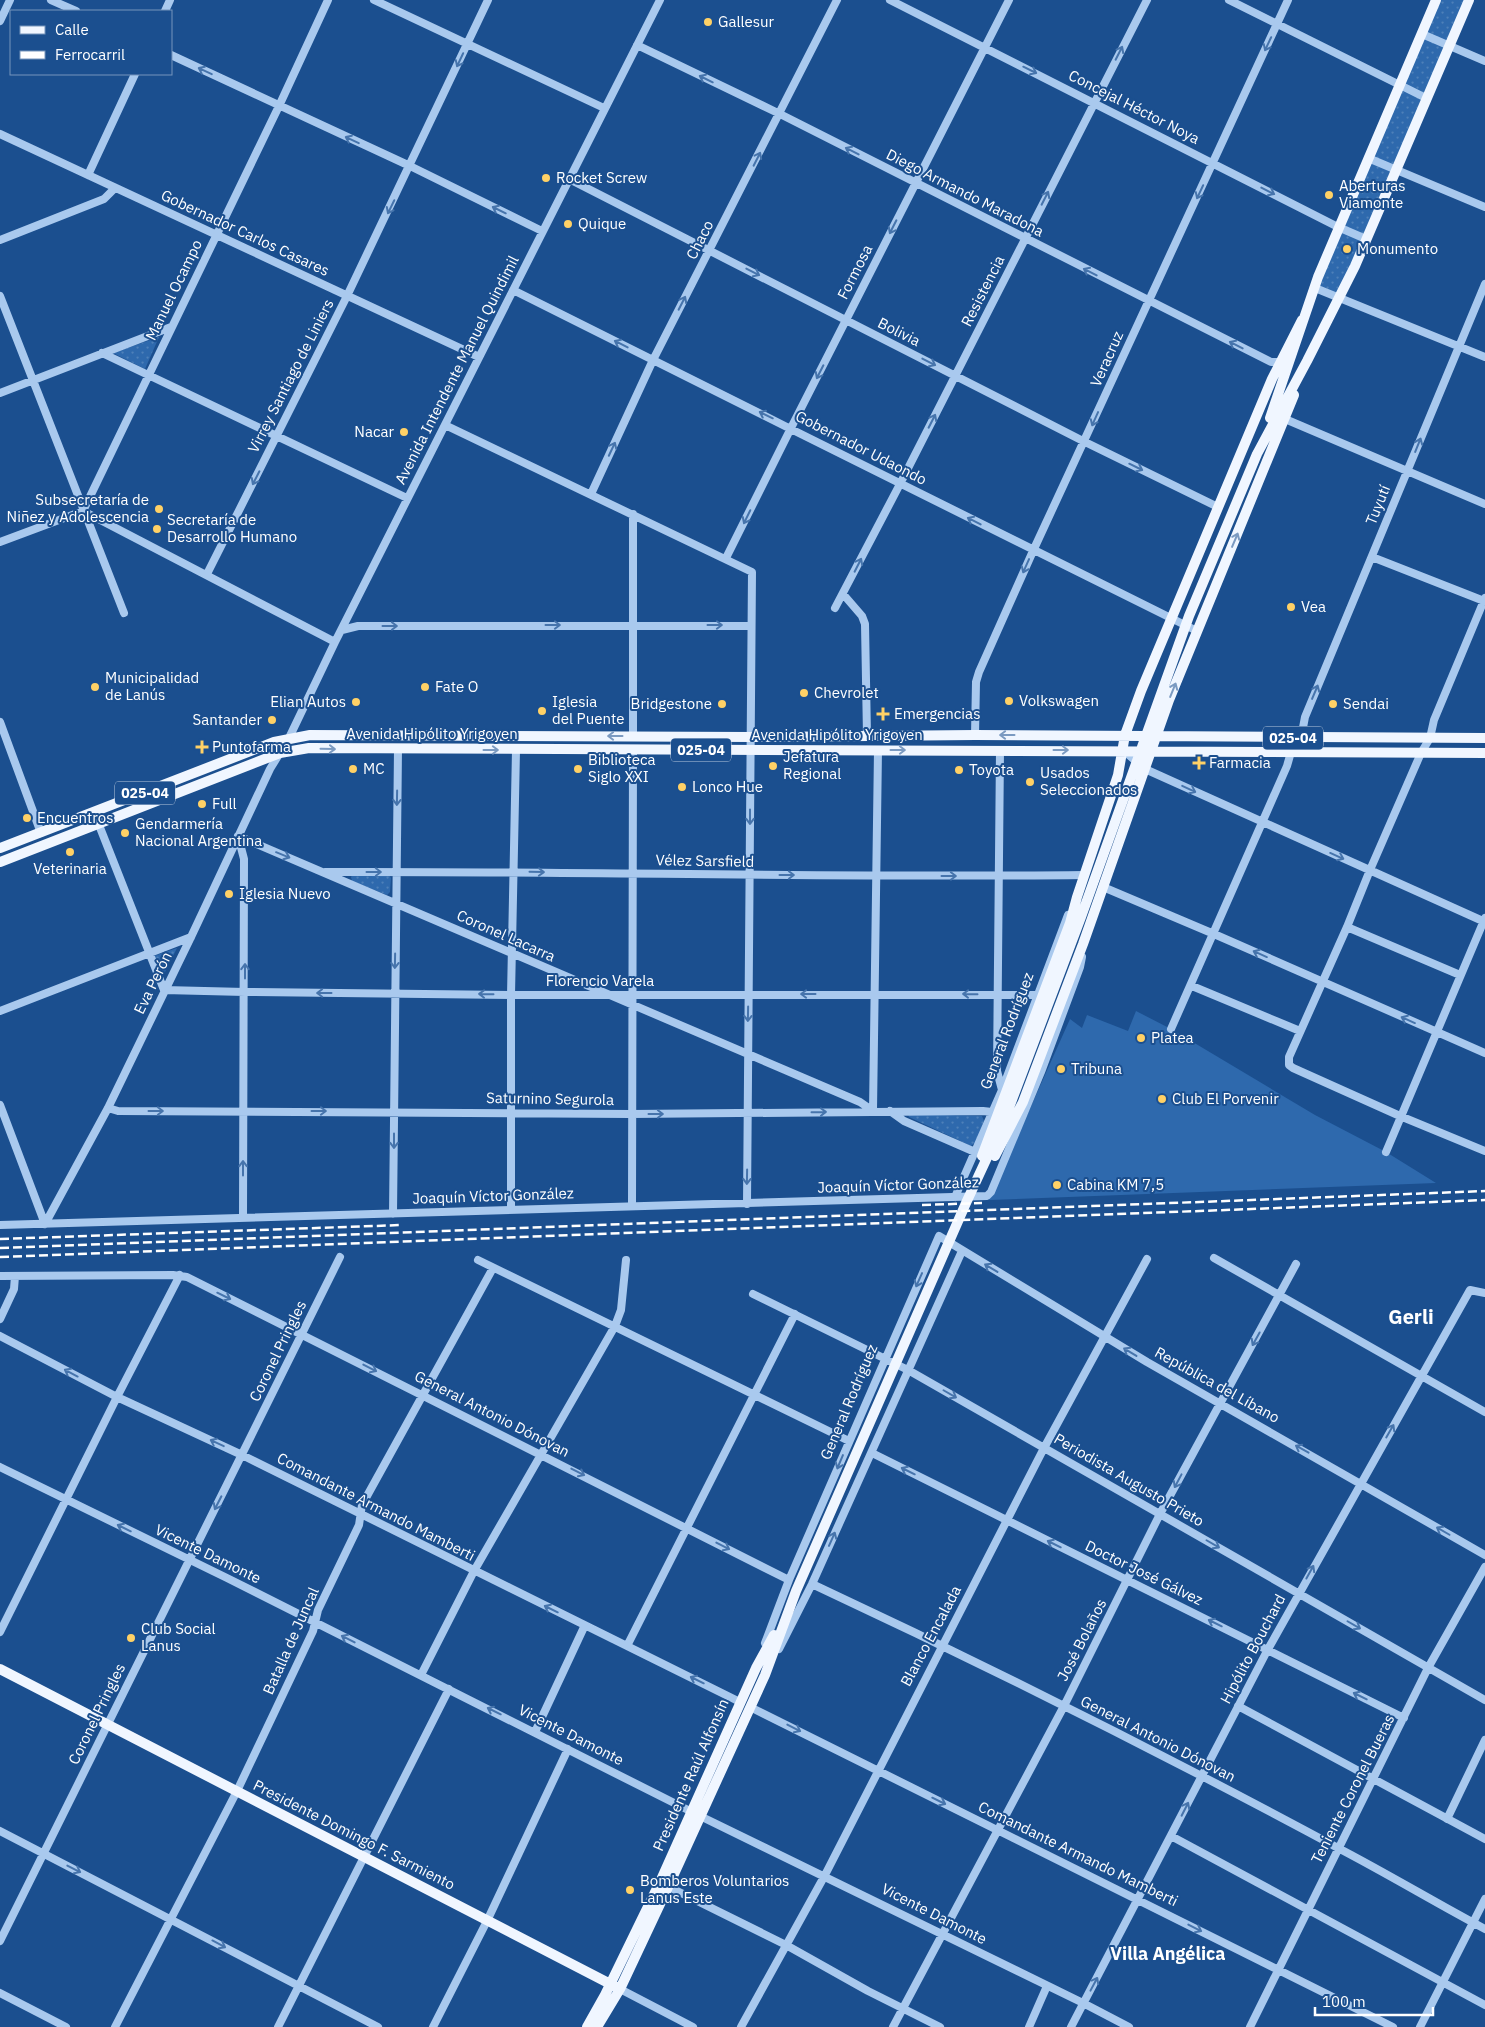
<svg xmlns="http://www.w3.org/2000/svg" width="1485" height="2027" font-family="'IBM Plex Sans',sans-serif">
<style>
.grass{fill:url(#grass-dots)}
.garden{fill:#2e69ad}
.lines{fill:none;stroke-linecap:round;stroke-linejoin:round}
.minor{stroke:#a9c9ee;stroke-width:8}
.major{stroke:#f0f6ff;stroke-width:10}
.rail{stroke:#fff;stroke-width:2.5;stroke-dasharray:9 4;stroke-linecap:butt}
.oneway{stroke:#4674ac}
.oneway2{stroke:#7b9ac1}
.poi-dot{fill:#ffd166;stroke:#1b4f8f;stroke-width:2}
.labels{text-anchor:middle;stroke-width:4;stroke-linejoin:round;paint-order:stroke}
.shield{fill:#1b4f8f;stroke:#bbcadd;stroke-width:1}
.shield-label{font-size:14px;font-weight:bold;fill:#fff}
.poi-label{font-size:15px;fill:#fff;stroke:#1b4f8f;text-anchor:start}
.street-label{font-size:15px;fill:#fff;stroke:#1b4f8f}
.quarter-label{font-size:18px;font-weight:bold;fill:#fff;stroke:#1b4f8f}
.district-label{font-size:20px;font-weight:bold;fill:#fff;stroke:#1b4f8f}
</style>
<defs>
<pattern id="grass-dots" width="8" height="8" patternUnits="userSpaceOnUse" patternTransform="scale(1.25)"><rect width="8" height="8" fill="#2e69ad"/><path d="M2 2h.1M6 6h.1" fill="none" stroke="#4d80b9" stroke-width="1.8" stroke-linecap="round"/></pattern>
</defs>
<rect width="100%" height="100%" fill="#1b4f8f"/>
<path class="grass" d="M1436 0H1469L1339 296 1315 288Z
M159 337 145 369 113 353Z
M353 874H388L391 878 390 892 387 895 352 881 351 877Z
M177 948 162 978 154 956Z
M908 1114 982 1116 984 1121 976 1142 971 1146 909 1117Z"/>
<path class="garden" d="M1136 1011 1171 1029 1315 1115 1386 1152 1436 1183 989 1200 1070 1019 1082 1028 1087 1015 1128 1031Z"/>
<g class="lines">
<path class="minor" d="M51 0 76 11
M374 0 604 108
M890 0 1338 227 1366 239
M1229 0 1426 98
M165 11 170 0
M0 21 10 0
M1422 34 1485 61
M637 45 780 114 1271 362H1280
M171 55 410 166 542 231
M0 134 479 357
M1368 158 1485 207
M88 175 135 74
M569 179 1085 442 1218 507
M0 240 104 199 115 188
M1315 288 1485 357
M513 290C741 404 968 518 1197 631
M0 296 124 613
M102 353 407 498
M0 393 171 327
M1285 419 1485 504
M445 425 752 572 747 1204
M591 494 653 360 837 0
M83 511 279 106 328 0
M0 542 83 511 335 642
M1372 557 1484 601
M726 558 791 428 1009 0
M207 574 347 296 488 0
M843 594 862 616 865 624 867 736
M1485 598 1434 720 1430 738 1421 753 1370 870 1347 927 1289 1057V1065L1293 1068 1400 1116 1485 1151
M835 608 900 484 1147 0
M342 630 358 626H751
M0 722 41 833
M975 735 976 682 979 672 1033 551 1288 0
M633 736V514
M1301 738 1305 717 1485 284
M1000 750 997 1071 1002 1090
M1123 750 1145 769 1485 922
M99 825 164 990
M238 836 860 1102 873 1111
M238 836 244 859 243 1217
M325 872C578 871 831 878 1084 875
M1103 887 1214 934 1485 1053
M1347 927 1460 975
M1192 986 1300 1031
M164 990 245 992 511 995H1037
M0 1011 191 937
M1171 1029 1287 766 1291 752
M0 1105 45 1224
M108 1108 118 1111 631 1114 983 1111 992 1112
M873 1111 878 750
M890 1111 904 1121 975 1152
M1386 1152 1485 918
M955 1197 1002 1090 1068 915
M632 1206 633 750
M511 1209V995L516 750
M393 1214 398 749
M45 1224 108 1108 191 937 270 769 289 738 335 642 660 0
M0 1225 987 1196 991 1192 1041 1072 1080 967 1082 957
M1214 1258 1485 1412
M478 1260 849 1441
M0 1276 173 1275 187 1277 789 1580
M753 1294 908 1370 1485 1700
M0 1319 14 1289 15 1276
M0 1336 117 1397 242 1455 740 1702
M872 1453 1404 1718
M0 1467 227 1578 700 1816 1083 2003 1129 2027
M812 1584C990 1667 1165 1755 1338 1848 1388 1874 1436 1903 1485 1929
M0 1632 117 1397 180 1275
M765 1643 789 1580 939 1236 1147 1362 1485 1555
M627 1646 795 1314
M779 1649 812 1584 962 1251
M421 1675 474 1571 615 1326 621 1310 626 1260
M1238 1706 1485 1839
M750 1707 1393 2027
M535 1732 585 1625
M1447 1819 1485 1740
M0 1831 378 2027
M1171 1836 1485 2005
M663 1884 786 1945 868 1991 940 2027
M0 1941 340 1257
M620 1989 693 2027
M0 1993 66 2027
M115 2027 237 1791 313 1631 318 1610 359 1525 362 1505 493 1268
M278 2027 449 1689
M433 2027 487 1921 568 1749
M741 2027 825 1875 1044 1448 1147 1259
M893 2027 1064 1706 1160 1514 1296 1264
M1029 2027 1047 1986
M1071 2027 1267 1651 1470 1290 1485 1293
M1250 2027 1428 1668 1485 1567
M1420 2027 1485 1899"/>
<path class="major" d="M1270 418 1318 277 1436 0
M0 848 274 742 310 735 751 737 975 735 1485 738
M0 862 280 753 309 748 1485 753
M982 1156 1070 923 1077 897 1118 775 1125 735 1141 691 1272 379 1302 320
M995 1156 1023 1102 1083 944 1169 700 1294 395
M0 1669 620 1989
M587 2027 605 1995 660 1882 756 1668 774 1635
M597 2027 620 1989 668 1887 765 1675 796 1591 966 1203 1004 1121 1081 917 1189 616 1257 454 1307 361 1355 266 1469 0"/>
<path class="rail" d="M922 1205 982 1203
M0 1239 402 1225
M0 1248 1485 1191
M0 1257 1485 1200"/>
</g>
<defs><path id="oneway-shaft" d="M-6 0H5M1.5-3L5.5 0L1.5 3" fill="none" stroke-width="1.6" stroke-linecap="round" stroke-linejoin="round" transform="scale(1.25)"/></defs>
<g class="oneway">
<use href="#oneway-shaft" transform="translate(1268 44) rotate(115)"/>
<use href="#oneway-shaft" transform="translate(1119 53) rotate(-63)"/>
<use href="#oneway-shaft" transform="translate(460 60) rotate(115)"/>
<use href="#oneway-shaft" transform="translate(1030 70) rotate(26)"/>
<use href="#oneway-shaft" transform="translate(205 71) rotate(-155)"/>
<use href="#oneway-shaft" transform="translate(706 79) rotate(-154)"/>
<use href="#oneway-shaft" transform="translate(352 140) rotate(-155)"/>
<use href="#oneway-shaft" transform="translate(852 151) rotate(-153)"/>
<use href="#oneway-shaft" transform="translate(757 159) rotate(-63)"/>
<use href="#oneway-shaft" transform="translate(1268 191) rotate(27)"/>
<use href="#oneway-shaft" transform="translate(1200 192) rotate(115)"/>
<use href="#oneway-shaft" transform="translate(1045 198) rotate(-63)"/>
<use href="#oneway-shaft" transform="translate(391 207) rotate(116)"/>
<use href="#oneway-shaft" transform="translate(499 210) rotate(-154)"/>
<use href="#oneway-shaft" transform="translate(893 227) rotate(117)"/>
<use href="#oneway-shaft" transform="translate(753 272) rotate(27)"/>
<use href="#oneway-shaft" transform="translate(1090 272) rotate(-153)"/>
<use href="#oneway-shaft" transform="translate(682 303) rotate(-63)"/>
<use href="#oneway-shaft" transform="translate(621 344) rotate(-153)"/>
<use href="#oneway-shaft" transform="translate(1236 345) rotate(-153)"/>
<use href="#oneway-shaft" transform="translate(929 362) rotate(27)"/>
<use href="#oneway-shaft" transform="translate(820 372) rotate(117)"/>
<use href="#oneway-shaft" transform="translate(766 415) rotate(-154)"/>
<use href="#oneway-shaft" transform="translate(1095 419) rotate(114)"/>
<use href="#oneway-shaft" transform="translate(932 421) rotate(-63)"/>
<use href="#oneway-shaft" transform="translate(1418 445) rotate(-68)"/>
<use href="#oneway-shaft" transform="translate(612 449) rotate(-65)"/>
<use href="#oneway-shaft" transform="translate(1136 467) rotate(26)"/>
<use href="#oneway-shaft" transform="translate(256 478) rotate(117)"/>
<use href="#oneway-shaft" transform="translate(747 517) rotate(116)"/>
<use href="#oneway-shaft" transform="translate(974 521) rotate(-153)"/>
<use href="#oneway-shaft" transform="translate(858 565) rotate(-63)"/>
<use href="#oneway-shaft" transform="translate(1026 566) rotate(114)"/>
<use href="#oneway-shaft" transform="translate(553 625)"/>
<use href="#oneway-shaft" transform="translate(715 625)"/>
<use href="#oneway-shaft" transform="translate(390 626)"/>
<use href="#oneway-shaft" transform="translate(1315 692) rotate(-67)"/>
<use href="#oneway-shaft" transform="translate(1189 789) rotate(25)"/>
<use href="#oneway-shaft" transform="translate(397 798) rotate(91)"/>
<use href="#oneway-shaft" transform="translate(750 817) rotate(90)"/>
<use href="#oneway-shaft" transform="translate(283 855) rotate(22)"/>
<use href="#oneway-shaft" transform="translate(1337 856) rotate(24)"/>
<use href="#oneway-shaft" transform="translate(374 872)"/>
<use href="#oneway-shaft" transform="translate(537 872) rotate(1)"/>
<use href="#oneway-shaft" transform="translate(787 875)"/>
<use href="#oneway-shaft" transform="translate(949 876)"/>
<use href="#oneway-shaft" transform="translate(1260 954) rotate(-156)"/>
<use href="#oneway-shaft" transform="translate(395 961) rotate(91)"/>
<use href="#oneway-shaft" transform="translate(245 971) rotate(-90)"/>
<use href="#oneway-shaft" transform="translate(324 993) rotate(-180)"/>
<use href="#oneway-shaft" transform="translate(486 994) rotate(-179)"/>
<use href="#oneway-shaft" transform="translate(808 994) rotate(180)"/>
<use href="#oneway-shaft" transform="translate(970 994) rotate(-179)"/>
<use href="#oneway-shaft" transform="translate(748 1014) rotate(91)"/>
<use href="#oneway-shaft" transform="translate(1408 1020) rotate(-156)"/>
<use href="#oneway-shaft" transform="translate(156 1111)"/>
<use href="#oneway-shaft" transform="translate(319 1111)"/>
<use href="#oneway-shaft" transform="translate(819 1112) rotate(-1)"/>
<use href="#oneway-shaft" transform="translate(656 1114)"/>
<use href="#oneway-shaft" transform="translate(394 1141) rotate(90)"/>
<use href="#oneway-shaft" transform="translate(243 1168) rotate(-90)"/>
<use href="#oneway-shaft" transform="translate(747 1177) rotate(91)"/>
<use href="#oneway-shaft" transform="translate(991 1268) rotate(-149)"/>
<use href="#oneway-shaft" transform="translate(919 1280) rotate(114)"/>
<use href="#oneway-shaft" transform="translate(224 1296) rotate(26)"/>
<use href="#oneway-shaft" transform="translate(1256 1339) rotate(119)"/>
<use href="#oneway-shaft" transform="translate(1130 1352) rotate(-149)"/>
<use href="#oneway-shaft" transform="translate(370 1368) rotate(27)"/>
<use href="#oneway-shaft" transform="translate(71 1373) rotate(-152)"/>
<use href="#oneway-shaft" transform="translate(950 1394) rotate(30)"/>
<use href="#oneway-shaft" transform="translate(1390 1431) rotate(-60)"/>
<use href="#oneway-shaft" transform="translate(217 1443) rotate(-155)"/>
<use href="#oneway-shaft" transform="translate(1302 1449) rotate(-151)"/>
<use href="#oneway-shaft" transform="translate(840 1462) rotate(113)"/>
<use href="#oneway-shaft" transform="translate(908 1471) rotate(-154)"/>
<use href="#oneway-shaft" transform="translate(578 1472) rotate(27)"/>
<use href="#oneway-shaft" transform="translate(1178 1481) rotate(118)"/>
<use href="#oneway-shaft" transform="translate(218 1503) rotate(117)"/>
<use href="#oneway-shaft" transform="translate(124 1528) rotate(-154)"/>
<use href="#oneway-shaft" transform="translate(1443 1531) rotate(-150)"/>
<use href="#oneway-shaft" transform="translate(832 1539) rotate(-66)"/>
<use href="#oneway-shaft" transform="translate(1054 1544) rotate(-154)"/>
<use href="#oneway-shaft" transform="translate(1213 1544) rotate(30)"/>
<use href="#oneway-shaft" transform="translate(723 1546) rotate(27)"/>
<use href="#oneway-shaft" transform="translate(1310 1572) rotate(-61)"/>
<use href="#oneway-shaft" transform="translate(551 1609) rotate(-154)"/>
<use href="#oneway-shaft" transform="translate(1215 1623) rotate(-154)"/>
<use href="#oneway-shaft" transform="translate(1354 1625) rotate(30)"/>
<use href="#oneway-shaft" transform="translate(348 1639) rotate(-153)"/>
<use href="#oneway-shaft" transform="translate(697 1680) rotate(-154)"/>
<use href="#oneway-shaft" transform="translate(1360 1696) rotate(-154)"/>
<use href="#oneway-shaft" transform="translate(494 1711) rotate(-154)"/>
<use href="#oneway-shaft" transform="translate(794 1728) rotate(27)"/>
<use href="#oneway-shaft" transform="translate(939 1801) rotate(26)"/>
<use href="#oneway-shaft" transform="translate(1185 1809) rotate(-63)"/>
<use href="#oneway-shaft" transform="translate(74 1869) rotate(27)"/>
<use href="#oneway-shaft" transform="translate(1195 1928) rotate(27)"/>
<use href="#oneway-shaft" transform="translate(219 1944) rotate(28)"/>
<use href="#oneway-shaft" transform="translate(1094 1984) rotate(-62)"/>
</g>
<g class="oneway2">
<use href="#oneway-shaft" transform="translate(1235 540) rotate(-67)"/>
<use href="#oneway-shaft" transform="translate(1173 690) rotate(-68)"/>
<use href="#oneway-shaft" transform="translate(1007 735) rotate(-180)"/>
<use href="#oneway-shaft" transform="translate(615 736) rotate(-180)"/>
<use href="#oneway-shaft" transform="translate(328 749) rotate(1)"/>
<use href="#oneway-shaft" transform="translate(491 750)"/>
<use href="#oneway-shaft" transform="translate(898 750)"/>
<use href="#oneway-shaft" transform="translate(1061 750)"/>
</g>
<g class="poi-dot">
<circle cx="708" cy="22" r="5"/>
<circle cx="546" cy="178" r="5"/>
<circle cx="1329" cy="195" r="5"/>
<circle cx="568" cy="224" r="5"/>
<circle cx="1347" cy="249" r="5"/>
<circle cx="404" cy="432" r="5"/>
<circle cx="159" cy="509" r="5"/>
<circle cx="157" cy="529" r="5"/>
<circle cx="1291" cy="607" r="5"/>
<circle cx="95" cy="687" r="5"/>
<circle cx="425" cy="687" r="5"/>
<circle cx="804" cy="693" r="5"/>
<circle cx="1009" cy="701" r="5"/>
<circle cx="356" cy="702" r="5"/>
<circle cx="722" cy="704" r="5"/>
<circle cx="1333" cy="704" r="5"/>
<circle cx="542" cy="711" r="5"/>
<path d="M880.5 706.5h5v5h5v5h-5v5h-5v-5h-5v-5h5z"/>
<circle cx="272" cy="720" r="5"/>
<path d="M199.5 739.5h5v5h5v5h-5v5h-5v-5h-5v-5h5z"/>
<path d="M1196.5 755.5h5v5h5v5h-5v5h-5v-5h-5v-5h5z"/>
<circle cx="773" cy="766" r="5"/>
<circle cx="353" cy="769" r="5"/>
<circle cx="578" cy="769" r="5"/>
<circle cx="959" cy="770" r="5"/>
<circle cx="1030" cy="782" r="5"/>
<circle cx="682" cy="787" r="5"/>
<circle cx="202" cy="804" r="5"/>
<circle cx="27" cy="818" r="5"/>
<circle cx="125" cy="833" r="5"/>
<circle cx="70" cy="852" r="5"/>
<circle cx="229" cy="894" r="5"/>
<circle cx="1141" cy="1038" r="5"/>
<circle cx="1061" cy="1069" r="5"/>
<circle cx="1162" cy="1099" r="5"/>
<circle cx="1057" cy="1185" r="5"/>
<circle cx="131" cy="1638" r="5"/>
<circle cx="630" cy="1890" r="5"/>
</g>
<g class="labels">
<g class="shield">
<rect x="1263" y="726.5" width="60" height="23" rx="4"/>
<rect x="671" y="738.5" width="60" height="23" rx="4"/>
<rect x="115" y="781.5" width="60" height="23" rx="4"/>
</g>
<g class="shield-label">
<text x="1293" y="743">025-04</text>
<text x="701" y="755">025-04</text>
<text x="145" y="798">025-04</text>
</g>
<g class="poi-label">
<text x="718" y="27">Gallesur</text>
<text x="556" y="183">Rocket Screw</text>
<text x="1339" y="191">Aberturas<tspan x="1339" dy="17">Viamonte</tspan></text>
<text x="578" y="229">Quique</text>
<text x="1357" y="254">Monumento</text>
<text x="394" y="437" text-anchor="end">Nacar</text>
<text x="149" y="505" text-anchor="end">Subsecretaría de<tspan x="149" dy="17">Niñez y Adolescencia</tspan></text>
<text x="167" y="525">Secretaría de<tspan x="167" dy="17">Desarrollo Humano</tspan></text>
<text x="1301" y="612">Vea</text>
<text x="105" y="683">Municipalidad<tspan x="105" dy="17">de Lanús</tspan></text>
<text x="435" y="692">Fate O</text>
<text x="814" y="698">Chevrolet</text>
<text x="1019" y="706">Volkswagen</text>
<text x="346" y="707" text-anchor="end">Elian Autos</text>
<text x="552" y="707">Iglesia<tspan x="552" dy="17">del Puente</tspan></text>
<text x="712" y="709" text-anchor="end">Bridgestone</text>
<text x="1343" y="709">Sendai</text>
<text x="894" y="719">Emergencias</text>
<text x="262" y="725" text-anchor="end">Santander</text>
<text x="212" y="752">Puntofarma</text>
<text x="783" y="762">Jefatura<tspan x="783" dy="17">Regional</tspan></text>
<text x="588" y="765">Biblioteca<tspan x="588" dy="17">Siglo XXI</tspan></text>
<text x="1209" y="768">Farmacia</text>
<text x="363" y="774">MC</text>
<text x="969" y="775">Toyota</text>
<text x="1040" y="778">Usados<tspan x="1040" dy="17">Seleccionados</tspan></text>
<text x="692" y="792">Lonco Hue</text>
<text x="212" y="809">Full</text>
<text x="37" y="823">Encuentros</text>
<text x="135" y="829">Gendarmería<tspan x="135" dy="17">Nacional Argentina</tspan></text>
<text x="70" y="874" text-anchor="middle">Veterinaria</text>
<text x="239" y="899">Iglesia Nuevo</text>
<text x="1151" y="1043">Platea</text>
<text x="1071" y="1074">Tribuna</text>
<text x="1172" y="1104">Club El Porvenir</text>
<text x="1067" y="1190">Cabina KM 7,5</text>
<text x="141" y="1634">Club Social<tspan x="141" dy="17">Lanus</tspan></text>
<text x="640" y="1886">Bomberos Voluntarios<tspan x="640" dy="17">Lanus Este</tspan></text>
</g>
<g class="street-label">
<text transform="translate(1134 107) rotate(27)" y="5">Concejal Héctor Noya</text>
<text transform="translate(965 193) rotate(27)" y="5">Diego Armando Maradona</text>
<text transform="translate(245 233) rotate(25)" y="5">Gobernador Carlos Casares</text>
<text transform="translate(700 240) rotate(-63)" y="5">Chaco</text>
<text transform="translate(855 272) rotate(-63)" y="5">Formosa</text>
<text transform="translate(174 290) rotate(-64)" y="5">Manuel Ocampo</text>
<text transform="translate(983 291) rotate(-63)" y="5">Resistencia</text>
<text transform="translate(899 332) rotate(27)" y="5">Bolivia</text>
<text transform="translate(1107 359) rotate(-66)" y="5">Veracruz</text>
<text transform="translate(457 370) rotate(-63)" y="5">Avenida Intendente Manuel Quindimil</text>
<text transform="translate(291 376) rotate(-63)" y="5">Virrey Santiago de Liniers</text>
<text transform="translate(861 448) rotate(27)" y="5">Gobernador Udaondo</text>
<text transform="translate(1378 505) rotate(-68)" y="5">Tuyutí</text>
<text x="432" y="739">Avenida Hipólito Yrigoyen</text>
<text x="837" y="740">Avenida Hipólito Yrigoyen</text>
<text transform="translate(705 861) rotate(1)" y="5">Vélez Sarsfield</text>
<text transform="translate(506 936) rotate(24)" y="5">Coronel Lacarra</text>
<text x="600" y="986">Florencio Varela</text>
<text transform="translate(153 983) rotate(-64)" y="5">Eva Perón</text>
<text transform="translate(1007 1031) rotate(-69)" y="5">General Rodríguez</text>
<text transform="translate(550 1099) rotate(1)" y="5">Saturnino Segurola</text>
<text transform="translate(898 1185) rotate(-2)" y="5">Joaquín Víctor González</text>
<text transform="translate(493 1196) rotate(-2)" y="5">Joaquín Víctor González</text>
<text transform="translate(278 1351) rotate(-64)" y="5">Coronel Pringles</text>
<text transform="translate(1217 1385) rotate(29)" y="5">República del Líbano</text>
<text transform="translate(849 1402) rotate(-67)" y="5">General Rodríguez</text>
<text transform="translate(492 1414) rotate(27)" y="5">General Antonio Dónovan</text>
<text transform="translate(1129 1480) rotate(30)" y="5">Periodista Augusto Prieto</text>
<text transform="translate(376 1507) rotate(27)" y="5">Comandante Armando Mamberti</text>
<text transform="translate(208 1554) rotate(26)" y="5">Vicente Damonte</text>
<text transform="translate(1144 1573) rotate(26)" y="5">Doctor José Gálvez</text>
<text transform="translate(931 1636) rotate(-62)" y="5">Blanco Encalada</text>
<text transform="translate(1082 1640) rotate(-63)" y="5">José Bolaños</text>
<text transform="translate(291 1641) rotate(-66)" y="5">Batalla de Juncal</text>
<text transform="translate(1253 1649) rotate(-62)" y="5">Hipólito Bouchard</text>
<text transform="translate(97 1714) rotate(-64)" y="5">Coronel Pringles</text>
<text transform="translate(571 1735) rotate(27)" y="5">Vicente Damonte</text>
<text transform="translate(1158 1739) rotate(27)" y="5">General Antonio Dónovan</text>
<text transform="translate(691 1775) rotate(-66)" y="5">Presidente Raúl Alfonsín</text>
<text transform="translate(1353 1789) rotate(-63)" y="5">Teniente Coronel Bueras</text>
<text transform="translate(354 1835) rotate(27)" y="5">Presidente Domingo F. Sarmiento</text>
<text transform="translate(1078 1854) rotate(26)" y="5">Comandante Armando Mamberti</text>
<text transform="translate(934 1914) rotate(27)" y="5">Vicente Damonte</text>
</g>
<g class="quarter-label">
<text x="1168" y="1960">Villa Angélica</text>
</g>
<g class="district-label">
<text x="1411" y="1324">Gerli</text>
</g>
</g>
<rect x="10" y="10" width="162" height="65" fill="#1b4f8f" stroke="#7695bc"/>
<rect x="20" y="26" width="25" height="8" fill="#f0f6ff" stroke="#7695bc"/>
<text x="55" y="35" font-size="15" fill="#ffffff">Calle</text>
<rect x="20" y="51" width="25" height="8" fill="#ffffff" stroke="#7695bc"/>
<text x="55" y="60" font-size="15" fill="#ffffff">Ferrocarril</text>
<path d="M1315 2007v8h118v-8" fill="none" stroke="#ffffff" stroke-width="2.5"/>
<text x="1322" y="2007" font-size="15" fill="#ffffff" stroke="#1b4f8f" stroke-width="4" paint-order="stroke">100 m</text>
</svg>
